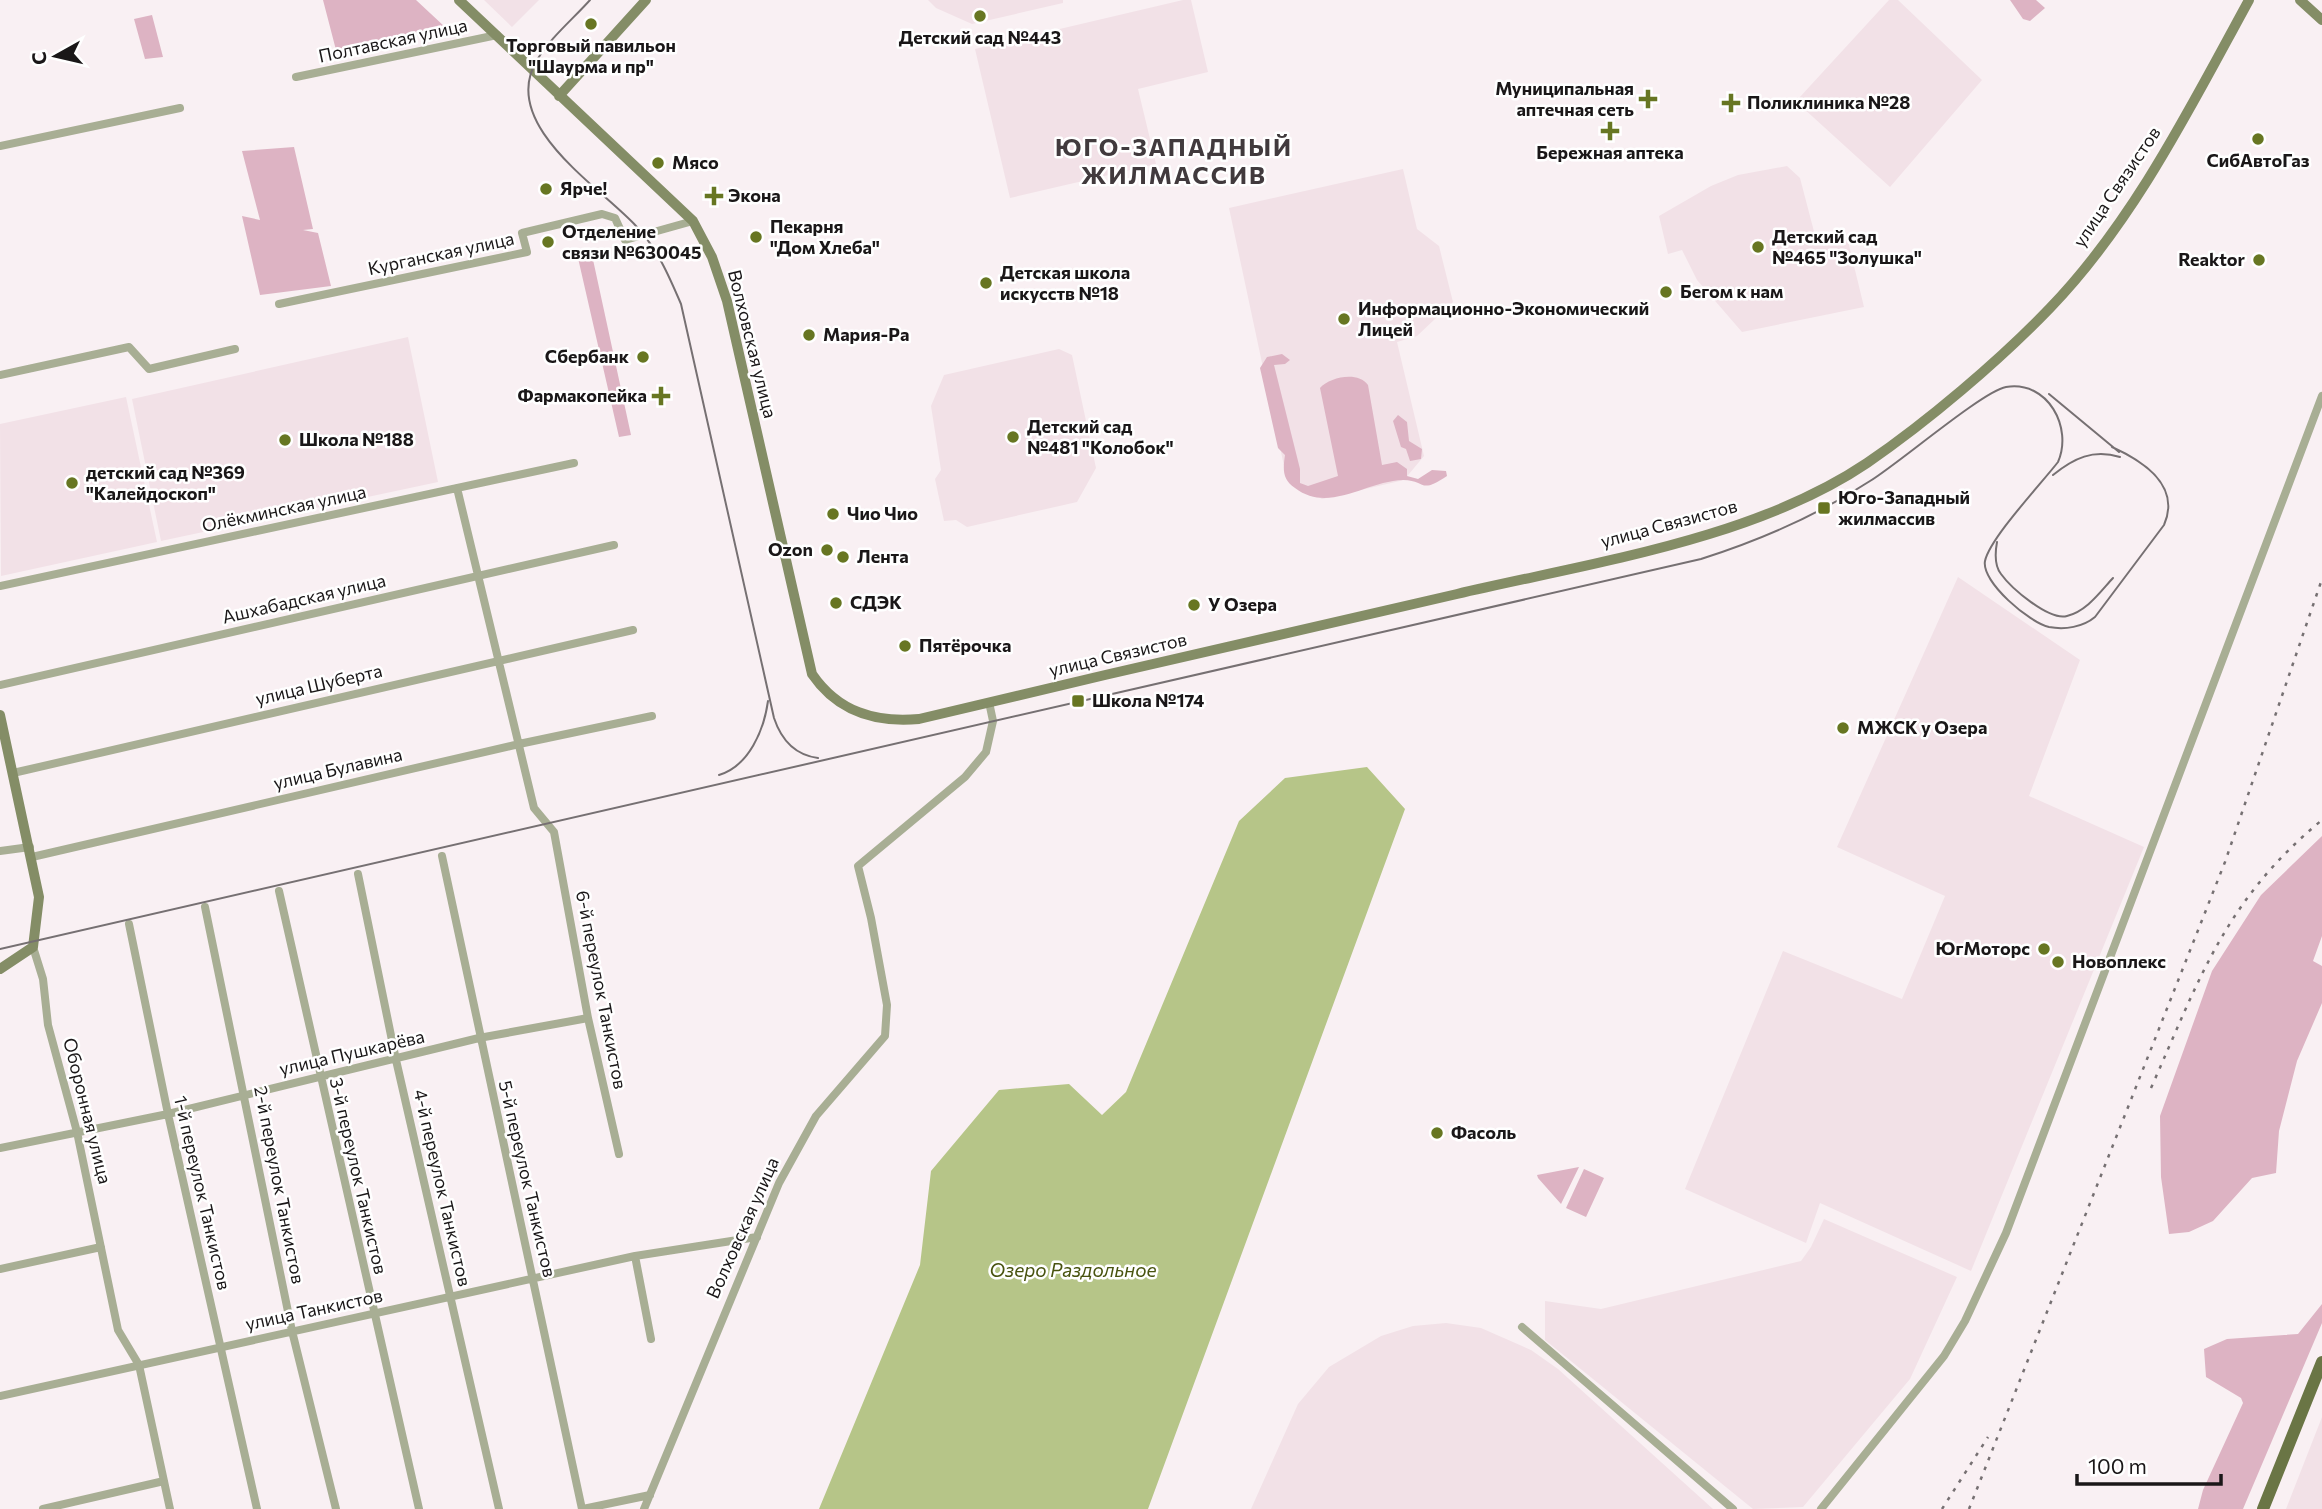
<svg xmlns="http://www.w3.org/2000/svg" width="2322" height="1509" font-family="Commissioner,sans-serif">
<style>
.built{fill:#f2e1e7}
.green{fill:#ddb3c3}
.water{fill:#b6c588}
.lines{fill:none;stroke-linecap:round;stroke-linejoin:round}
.street{stroke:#a8ae94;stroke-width:8}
.secondary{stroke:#848d66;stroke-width:10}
.primary{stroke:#6a7545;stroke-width:12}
.tram{stroke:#767072;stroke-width:2}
.rail{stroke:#767072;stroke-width:2.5;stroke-dasharray:3.5 7;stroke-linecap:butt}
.poi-dot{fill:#677622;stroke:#fff;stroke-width:2.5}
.labels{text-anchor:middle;stroke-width:5;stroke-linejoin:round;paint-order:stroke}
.poi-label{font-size:18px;font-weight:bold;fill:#1a1718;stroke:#fff;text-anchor:start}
.street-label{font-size:18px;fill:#1a1718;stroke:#fff}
.water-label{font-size:19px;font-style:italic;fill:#48530f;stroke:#fff}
.district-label{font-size:24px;font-weight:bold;letter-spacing:2px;fill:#413a3d;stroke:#fff}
</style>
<rect width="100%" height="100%" fill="#f9f0f3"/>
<path class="built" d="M484 0H539L512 27Z
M928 0H1063V3L972 24 936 8Z
M1183 0H1191L1208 72 1138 89 1156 164 1010 198 975 49Z
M1889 0H1898L1982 80 1890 187 1802 107 1799 98Z
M1787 166 1800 178 1817 243 1847 237 1864 307 1742 332 1697 280 1682 250 1668 254 1659 216 1711 186 1738 175Z
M1403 169 1417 229 1439 246 1453 302 1417 336 1397 342 1424 456 1404 480 1322 499 1287 480 1229 208Z
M408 337 438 482 161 541 132 399Z
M1059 349 1072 355 1096 468 1077 502 967 527 956 520 944 521 935 479 941 470 931 406 944 375Z
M126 397 157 542 1 576 0 424Z
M1958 577 2080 660 2029 796 2144 847 1971 1271 1820 1203 1806 1243 1685 1189 1783 951 1902 999 1945 896 1837 847Z
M1824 1219 1957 1277 1910 1379 1803 1507 1753 1509 1545 1340V1301L1601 1309 1801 1261 1811 1247Z
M1446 1323 1481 1328 1531 1350 1558 1369 1713 1509H1251L1298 1404 1329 1367 1381 1336 1413 1326Z
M2322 1417V1509H2286Z"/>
<path class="green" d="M323 0H416L445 27 336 50Z
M2010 0H2036L2045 8 2030 21 2023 19Z
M152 15 163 57 145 59 134 19Z
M294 147 313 229 303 230 318 233 331 286 260 295 242 216 260 220 242 151Z
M592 255 631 435 619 437 578 258Z
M1282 354 1290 360 1285 364 1274 365 1300 469V483L1308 486 1338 476 1320 388C1330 377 1358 371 1368 385L1382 465 1397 462 1407 469V476L1418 479 1432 470 1446 471 1447 476C1419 495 1426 480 1403 480 1366 481 1329 514 1295 488 1282 479 1283 469 1285 455L1278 448 1260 368 1267 357Z
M1398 415 1407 422 1409 441 1422 449 1421 459 1410 461 1406 449 1401 447 1393 421Z
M2322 836V936L2313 961 2322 966V1003L2297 1061 2279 1131 2276 1173 2252 1178 2213 1221 2189 1232 2169 1234 2161 1177 2160 1116 2212 971 2261 895Z
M1579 1167 1561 1204 1538 1178 1537 1175Z
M1584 1169 1604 1178 1586 1217 1566 1208Z
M2322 1304V1323L2243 1509H2198L2203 1490 2243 1403 2241 1398 2206 1377 2204 1349 2227 1339 2298 1334Z"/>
<path class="water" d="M1367 767 1405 809 1148 1509H819L920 1265 931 1171 999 1090 1069 1084 1102 1115 1126 1092 1239 821 1285 778Z"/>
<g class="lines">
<path class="street" d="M296 77 497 35
M0 146 180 108
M279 304 527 252 522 233 602 214 615 218 625 240 693 221
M0 375 129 347 149 369 235 349
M457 488 534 808 554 832 588 1018 619 1154
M0 586 574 463
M0 685 614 545
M13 773 633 630
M0 851 30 847
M442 856 582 1509
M32 857 519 744 652 716
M358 874 396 1060 499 1509
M279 891 419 1509
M205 907 292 1331 336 1509
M129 924 168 1114 257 1509
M33 947 43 979 48 1025 77 1132 118 1330 139 1365 170 1509
M0 1148 168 1114 479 1038 588 1018
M635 1256 651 1339
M0 1269 101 1247
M1522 1327 1733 1509
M0 1396 635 1256 757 1237
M43 1509 164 1481
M583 1509 650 1495
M644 1509 779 1183 816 1116 885 1036 887 1005 871 918 858 866 965 777 986 752 993 721 989 702
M1821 1509 1944 1356 1965 1321 2006 1233 2322 396"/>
<path class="secondary" d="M459 0 693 221 712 257 727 301 812 674C838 712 875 723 919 719 1098 676 1278 635 1457 594 1589 563 1753 540 1867 463 1927 422 1999 361 2050 308 2134 221 2191 106 2249 0
M2300 0 2322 20
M559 96 646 0
M0 715 39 897 33 947 0 969"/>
<path class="primary" d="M2263 1509 2322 1362"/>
<path class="tram" d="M590 0C573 19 550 38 537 60 498 124 600 187 636 226 657 248 669 276 681 304L774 718C781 739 795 755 818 758
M2049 394 2119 452
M2053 475C2074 458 2093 449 2120 457
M1997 542C1995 553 1994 565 2001 574 2011 588 2049 621 2067 616 2087 611 2100 592 2113 578
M719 775C749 766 764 730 768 701
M0 949 1701 559C1761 540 1818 515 1870 481 1898 464 1983 391 2006 387 2048 380 2073 428 2058 462 2041 484 1990 538 1985 561 1981 582 2030 623 2049 627 2065 630 2083 627 2095 617L2164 525C2181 486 2145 462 2112 447"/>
<path class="rail" d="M2151 1088C2200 978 2225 900 2322 820
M1942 1509 1988 1437
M1969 1509 2225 862 2322 579"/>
</g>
<g class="poi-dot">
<circle cx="980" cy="16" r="7"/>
<circle cx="591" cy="24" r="7"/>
<path d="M1644.5 88.5h7v7h7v7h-7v7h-7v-7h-7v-7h7z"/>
<path d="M1727.5 92.5h7v7h7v7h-7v7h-7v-7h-7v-7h7z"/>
<path d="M1606.5 120.5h7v7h7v7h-7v7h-7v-7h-7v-7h7z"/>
<circle cx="2258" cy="139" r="7"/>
<circle cx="658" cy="163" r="7"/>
<circle cx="546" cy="189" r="7"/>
<path d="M710.5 185.5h7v7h7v7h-7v7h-7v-7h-7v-7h7z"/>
<circle cx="756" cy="237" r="7"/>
<circle cx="548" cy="242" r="7"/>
<circle cx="1758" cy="247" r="7"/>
<circle cx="2259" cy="260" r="7"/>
<circle cx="986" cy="283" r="7"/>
<circle cx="1666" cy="292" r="7"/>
<circle cx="1344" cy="319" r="7"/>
<circle cx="809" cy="335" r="7"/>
<circle cx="643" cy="357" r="7"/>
<path d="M657.5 385.5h7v7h7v7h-7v7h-7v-7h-7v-7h7z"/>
<circle cx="1013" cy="437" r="7"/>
<circle cx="285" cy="440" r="7"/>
<circle cx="72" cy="483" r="7"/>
<rect x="1817" y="501" width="14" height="14" rx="3.5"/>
<circle cx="833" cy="514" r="7"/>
<circle cx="827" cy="550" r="7"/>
<circle cx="843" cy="557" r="7"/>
<circle cx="836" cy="603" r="7"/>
<circle cx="1194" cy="605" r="7"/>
<circle cx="905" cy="646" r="7"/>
<rect x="1071" y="694" width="14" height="14" rx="3.5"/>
<circle cx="1843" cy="728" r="7"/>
<circle cx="2044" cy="949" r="7"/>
<circle cx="2058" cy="962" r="7"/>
<circle cx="1437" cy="1133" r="7"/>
</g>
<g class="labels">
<g class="poi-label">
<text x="980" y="44" text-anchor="middle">Детский сад №443</text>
<text x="591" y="52" text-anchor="middle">Торговый павильон<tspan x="591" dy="21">"Шаурма и пр"</tspan></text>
<text x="1634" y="95" text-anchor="end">Муниципальная<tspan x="1634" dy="21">аптечная сеть</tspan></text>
<text x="1747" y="109">Поликлиника №28</text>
<text x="1610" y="159" text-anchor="middle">Бережная аптека</text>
<text x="2258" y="167" text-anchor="middle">СибАвтоГаз</text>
<text x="672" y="169">Мясо</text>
<text x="560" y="195">Ярче!</text>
<text x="728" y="202">Экона</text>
<text x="770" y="233">Пекарня<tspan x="770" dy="21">"Дом Хлеба"</tspan></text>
<text x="562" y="238">Отделение<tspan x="562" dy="21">связи №630045</tspan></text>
<text x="1772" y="243">Детский сад<tspan x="1772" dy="21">№465 "Золушка"</tspan></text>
<text x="2245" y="266" text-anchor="end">Reaktor</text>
<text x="1000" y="279">Детская школа<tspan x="1000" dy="21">искусств №18</tspan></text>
<text x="1680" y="298">Бегом к нам</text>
<text x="1358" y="315">Информационно-Экономический<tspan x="1358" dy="21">Лицей</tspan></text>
<text x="823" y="341">Мария-Ра</text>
<text x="629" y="363" text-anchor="end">Сбербанк</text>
<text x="647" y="402" text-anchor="end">Фармакопейка</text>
<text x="1027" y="433">Детский сад<tspan x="1027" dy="21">№481 "Колобок"</tspan></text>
<text x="299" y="446">Школа №188</text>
<text x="86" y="479">детский сад №369<tspan x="86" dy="21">"Калейдоскоп"</tspan></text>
<text x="1838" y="504">Юго-Западный<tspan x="1838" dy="21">жилмассив</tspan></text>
<text x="847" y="520">Чио Чио</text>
<text x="813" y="556" text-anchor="end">Ozon</text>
<text x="857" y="563">Лента</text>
<text x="850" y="609">СДЭК</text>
<text x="1208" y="611">У Озера</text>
<text x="919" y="652">Пятёрочка</text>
<text x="1092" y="707">Школа №174</text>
<text x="1857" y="734">МЖСК у Озера</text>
<text x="2030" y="955" text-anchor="end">ЮгМоторс</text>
<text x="2072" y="968">Новоплекс</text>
<text x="1451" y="1139">Фасоль</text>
</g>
<g class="street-label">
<text transform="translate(393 41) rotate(-12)" y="6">Полтавская улица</text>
<text transform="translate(2117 187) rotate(-56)" y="6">улица Связистов</text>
<text transform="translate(441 254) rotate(-12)" y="6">Курганская улица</text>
<text transform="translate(752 344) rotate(76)" y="6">Волховская улица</text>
<text transform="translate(284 509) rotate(-12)" y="6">Олёкминская улица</text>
<text transform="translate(1669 524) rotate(-15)" y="6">улица Связистов</text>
<text transform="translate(304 599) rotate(-13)" y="6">Ашхабадская улица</text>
<text transform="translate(1118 655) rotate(-13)" y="6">улица Связистов</text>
<text transform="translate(319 685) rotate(-13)" y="6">улица Шуберта</text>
<text transform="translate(338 769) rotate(-13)" y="6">улица Булавина</text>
<text transform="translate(601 990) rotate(79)" y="6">6-й переулок Танкистов</text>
<text transform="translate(352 1053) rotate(-13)" y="6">улица Пушкарёва</text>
<text transform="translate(87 1111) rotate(76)" y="6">Оборонная улица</text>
<text transform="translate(358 1176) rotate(77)" y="6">3-й переулок Танкистов</text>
<text transform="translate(527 1179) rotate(77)" y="6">5-й переулок Танкистов</text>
<text transform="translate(279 1185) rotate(79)" y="6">2-й переулок Танкистов</text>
<text transform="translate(442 1188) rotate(77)" y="6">4-й переулок Танкистов</text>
<text transform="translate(202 1193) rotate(77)" y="6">1-й переулок Танкистов</text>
<text transform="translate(743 1228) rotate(-66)" y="6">Волховская улица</text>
<text transform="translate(314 1310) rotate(-12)" y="6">улица Танкистов</text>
</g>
<g class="water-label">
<text x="1073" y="1277">Озеро Раздольное</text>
</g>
<g class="district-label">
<text x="1174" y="156">ЮГО-ЗАПАДНЫЙ<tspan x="1174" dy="28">ЖИЛМАССИВ</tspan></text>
</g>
</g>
<g transform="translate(56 56) rotate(262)" stroke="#ffffff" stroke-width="5" paint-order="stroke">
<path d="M0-5L12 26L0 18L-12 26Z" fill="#1a1718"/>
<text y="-10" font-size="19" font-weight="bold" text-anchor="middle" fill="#1a1718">С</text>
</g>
<path d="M2077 1474v10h144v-10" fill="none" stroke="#1a1718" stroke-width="3.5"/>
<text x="2088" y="1474" font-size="21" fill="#1a1718" stroke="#ffffff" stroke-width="5" paint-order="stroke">100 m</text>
</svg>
